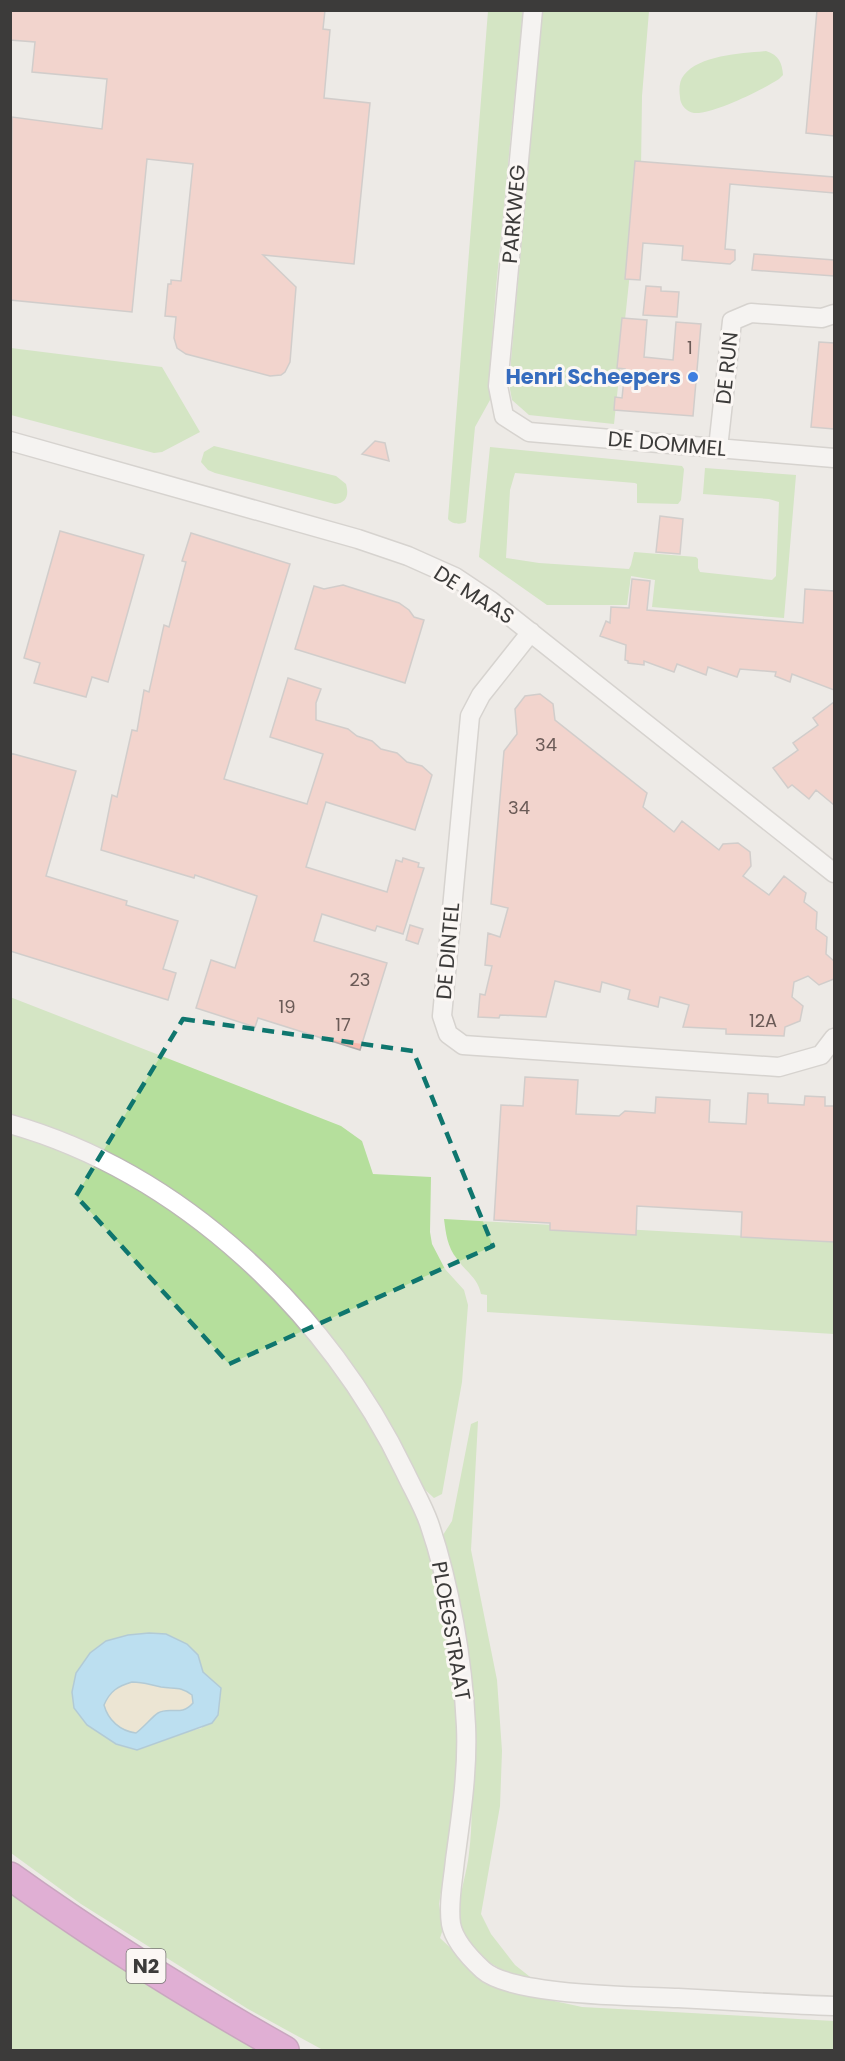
<svg xmlns="http://www.w3.org/2000/svg" width="845" height="2061" font-family="Poppins,sans-serif">
<style>
.green{fill:#b5df9c;fill-rule:evenodd}
.sand{fill:#ebe1bc}
.water{fill:#81d3fd;stroke:#6ca5c2;stroke-width:1.5;fill-rule:evenodd}
.building{fill:#f8baaf;stroke:#b0abaa;stroke-width:1.5}
.lines{fill:none;stroke-linecap:round;stroke-linejoin:round}
.minor-casing{stroke:#bbb8b4;stroke-width:21}
.highway-casing{stroke:#9d5890;stroke-width:30}
.minor{stroke:#fff;stroke-width:18}
.highway{stroke:#d168bf;stroke-width:27}
.marked{fill:none;stroke:#0f766e;stroke-width:4.5;stroke-dasharray:12 8;stroke-linejoin:round}
.shop-dot{fill:#3f7fe0;stroke:#fbf7f4;stroke-width:2}
.labels{text-anchor:middle;stroke-width:6;stroke-linejoin:round;paint-order:stroke}
.number-label{font-size:18px;fill:#6b5b57}
.shield{fill:#fbf7f4;stroke:#757372;stroke-width:1.5}
.shield-label{font-size:20px;font-weight:bold;fill:#3c3b3a}
.street-label{font-size:21px;fill:#3c3b3a;stroke:#fbf7f4}
.shop-label{font-size:21px;font-weight:bold;fill:#366cbe;stroke:#fbf7f4;text-anchor:end}
</style>
<rect width="100%" height="100%" fill="#edeae6"/>
<path class="green" d="M488 11H523L496 288 490 367V400L475 427 466 522C461 525 451 524 448 519Z
M542 11H649L642 96 641 168 614 424 529 415 512 400 510 389 511 360Z
M766 51C779 55 782 63 783 75L779 79C764 89 711 115 694 113 686 112 680 104 680 97 679 89 679 81 684 75 699 55 743 53 766 51Z
M11 348 162 367 200 432 162 452 154 453 11 415Z
M214 446 336 476 346 484C349 495 347 503 335 504L215 473 208 470 201 462 204 452Z
M490 447 682 466 684 469 681 500 678 504 637 503V484L635 483 515 473 510 490 506 558 539 563 629 569 631 565 634 552 696 557 698 559V568L700 572 772 580 776 576 779 502 769 499 703 494 705 468 796 475 784 618 652 607 655 580 631 576 627 605H547L479 557Z
M10 997 341 1126 362 1141 373 1174 431 1177 430 1232 432 1244 445 1269 464 1290 468 1305 462 1382 442 1494 434 1498 420 1485 370 1393 334 1343 231 1236 11 1116Z
M11 1130 83 1158 172 1208 281 1300 359 1401 409 1491 429 1546 453 1649 459 1727V1785L439 1904 443 1929 440 1938 480 1976 508 1991 582 2007 834 2021V2050H323L248 2009 81 1904 11 1853ZM149 1633 198 1655 203 1672 202 1728 179 1734 106 1641 128 1635Z
M444 1219 834 1241V1334L487 1312V1295L481 1294C478 1278 466 1272 457 1259 447 1246 446 1234 444 1219Z
M478 1421 471 1550 497 1680 502 1751 500 1806 481 1914 491 1934 515 1965 534 1980C508 1974 488 1966 471 1945 466 1939 461 1934 460 1926 455 1903 467 1876 469 1853 472 1830 472 1808 471 1784L443 1535 452 1521 471 1424Z
M10 1893 60 1929 259 2050H11Z"/>
<path class="sand" d="M132 1682C144 1682 150 1685 161 1687 175 1690 180 1685 192 1695L193 1703C181 1717 170 1706 158 1713 152 1717 143 1728 136 1733 120 1730 109 1720 104 1705 110 1691 118 1686 132 1682Z"/>
<path class="water" d="M149 1633 166 1634 187 1644 198 1655 203 1672 221 1688 218 1715 212 1723 137 1750 116 1744 87 1725 74 1708 72 1692 76 1673 90 1653 106 1641 128 1635ZM132 1682C144 1682 150 1685 161 1687 174 1689 181 1686 192 1695L193 1703C181 1717 170 1706 158 1713 153 1716 143 1728 136 1733 120 1731 108 1720 104 1705 110 1691 118 1686 132 1682Z"/>
<path class="building" d="M10 10H325L323 29 330 30 324 98 370 103 354 264 263 255 296 287 290 362 285 372 281 375 270 376 186 354 177 348 174 338 176 317 165 316 168 284H171V280L181 281 193 164 147 159 132 312 10 300 12 117 102 129 107 79 32 72 35 42 10 40Z
M817 10H834V136L806 133Z
M635 161 834 177V193L730 184 725 249 735 250V260L730 264 682 260 683 246 643 243 640 280 625 279Z
M754 254 834 260V276L752 270Z
M646 286 661 287V291L679 292 677 317 643 315Z
M622 318 647 320 644 357 673 360 676 322 701 324 693 416 614 410 615 397 622 398 625 369 617 368Z
M819 342 834 343V429L811 427Z
M375 441 385 443 389 461 362 454Z
M660 516 683 519 680 554 656 552Z
M60 531 144 555 108 682 92 677 86 697 34 683 40 663 24 658Z
M191 533 290 564 224 779 307 804 323 754 270 737 288 678 321 689 316 703V720L348 729 357 736 372 741 381 749 397 753 407 762 422 766 432 775 415 830 326 802 306 867 387 892 396 860 402 862 403 858 419 863 418 867 424 868 403 934 377 926 375 931 322 914 314 941 387 963 360 1050 258 1018 255 1027 196 1008 211 960 235 968 257 896 195 875 194 878 101 850 112 795 117 797 132 730 137 731 144 690 149 692 164 625 169 627 186 562 182 561Z
M632 579 650 581 647 610 803 623 805 589 834 591V690L792 674 790 682 775 676 776 672 740 669 737 677 708 667 706 675 677 664 674 672 644 661V665L628 663V661L625 660 626 645 600 636 606 621 610 623 611 607 629 608Z
M343 585 399 603 409 610 414 617 424 620 405 683 295 649 314 586 324 589Z
M540 694 553 704 555 720 647 793 643 807 674 832 682 821 719 850 723 844 738 843 750 852 751 866 743 876 769 895 784 876 806 893 804 902 817 912 816 929 827 937 826 954 834 961V979L819 985 808 976 794 982 792 997 803 1006 800 1021 785 1027 784 1036 726 1034V1029L683 1027 689 1005 660 997 658 1007 628 999 630 990 602 982 600 992 555 981 546 1017 500 1015 499 1018 478 1017 480 994 485 995 492 966 485 965 488 933 500 937 508 908 491 904 504 751 517 734 515 709 525 696Z
M834 702V805L816 790 809 799 792 785 788 788 773 768 798 750 793 743 818 725 813 718Z
M10 753 76 771 46 876 127 901 126 905 178 921 163 969 176 973 168 1000 10 951Z
M410 925 423 929 418 944 406 940Z
M525 1077 578 1080 576 1114 619 1116 625 1111 655 1113 656 1097 710 1100 709 1122 746 1124 748 1093 768 1094V1103L804 1105 805 1096 825 1097V1106H834V1242L741 1237 742 1212 637 1206 636 1235 550 1230V1223L494 1220 501 1105 523 1106Z"/>
<g class="lines">
<g class="minor-casing">
<path id="minor" d="M533 10 498 386 504 416 529 432 834 458
M10 441 358 539 408 556 455 577 491 601 834 873
M718 448 732 321 751 313 822 318 834 314
M531 632 481 695 470 716 442 1016 448 1034 463 1045 779 1067 821 1055 834 1038
M10 1124C182 1173 329 1313 405 1472 413 1489 423 1506 429 1523 450 1584 463 1662 466 1726 468 1771 461 1816 455 1860 453 1881 448 1903 451 1924 454 1941 470 1958 483 1970 512 1996 636 1996 678 1998 730 2001 782 2004 834 2006"/>
</g>
<g class="highway-casing">
<path id="highway" d="M10 1876C98 1939 191 1997 285 2050"/>
</g>
<use href="#minor" class="minor"/>
<use href="#highway" class="highway"/>
</g>
<path d="M0 0H845V2061H0ZM183 1019 413 1051 493 1246 229 1364 76 1196Z" fill="#edeae6" fill-opacity=".55" fill-rule="evenodd"/>
<path class="marked" d="M183 1019 413 1051 493 1246 229 1364 76 1196Z"/>
<circle class="shop-dot" cx="693" cy="377" r="6"/>
<g class="labels">
<g class="number-label">
<text x="690" y="354">1</text>
<text x="546" y="751">34</text>
<text x="519" y="814">34</text>
<text x="360" y="986">23</text>
<text x="287" y="1013">19</text>
<text x="763" y="1027">12A</text>
<text x="343" y="1031">17</text>
</g>
<rect class="shield" x="126.5" y="1949" width="39" height="34" rx="4.5"/>
<g class="shield-label">
<text x="146" y="1973">N2</text>
</g>
<g class="street-label">
<text transform="translate(514 214) rotate(-85)" y="7">PARKWEG</text>
<text transform="translate(727 368) rotate(-84)" y="7">DE RUN</text>
<text transform="translate(667 444) rotate(5)" y="7">DE DOMMEL</text>
<text transform="translate(474 595) rotate(32)" y="7">DE MAAS</text>
<text transform="translate(448 951) rotate(-85)" y="7">DE DINTEL</text>
<text transform="translate(451 1631) rotate(80)" y="7">PLOEGSTRAAT</text>
</g>
<g class="shop-label">
<text x="681" y="384">Henri Scheepers</text>
</g>
</g>
<rect width="845" height="2061" fill="none" stroke="#3c3b3a" stroke-width="24"/>
</svg>
